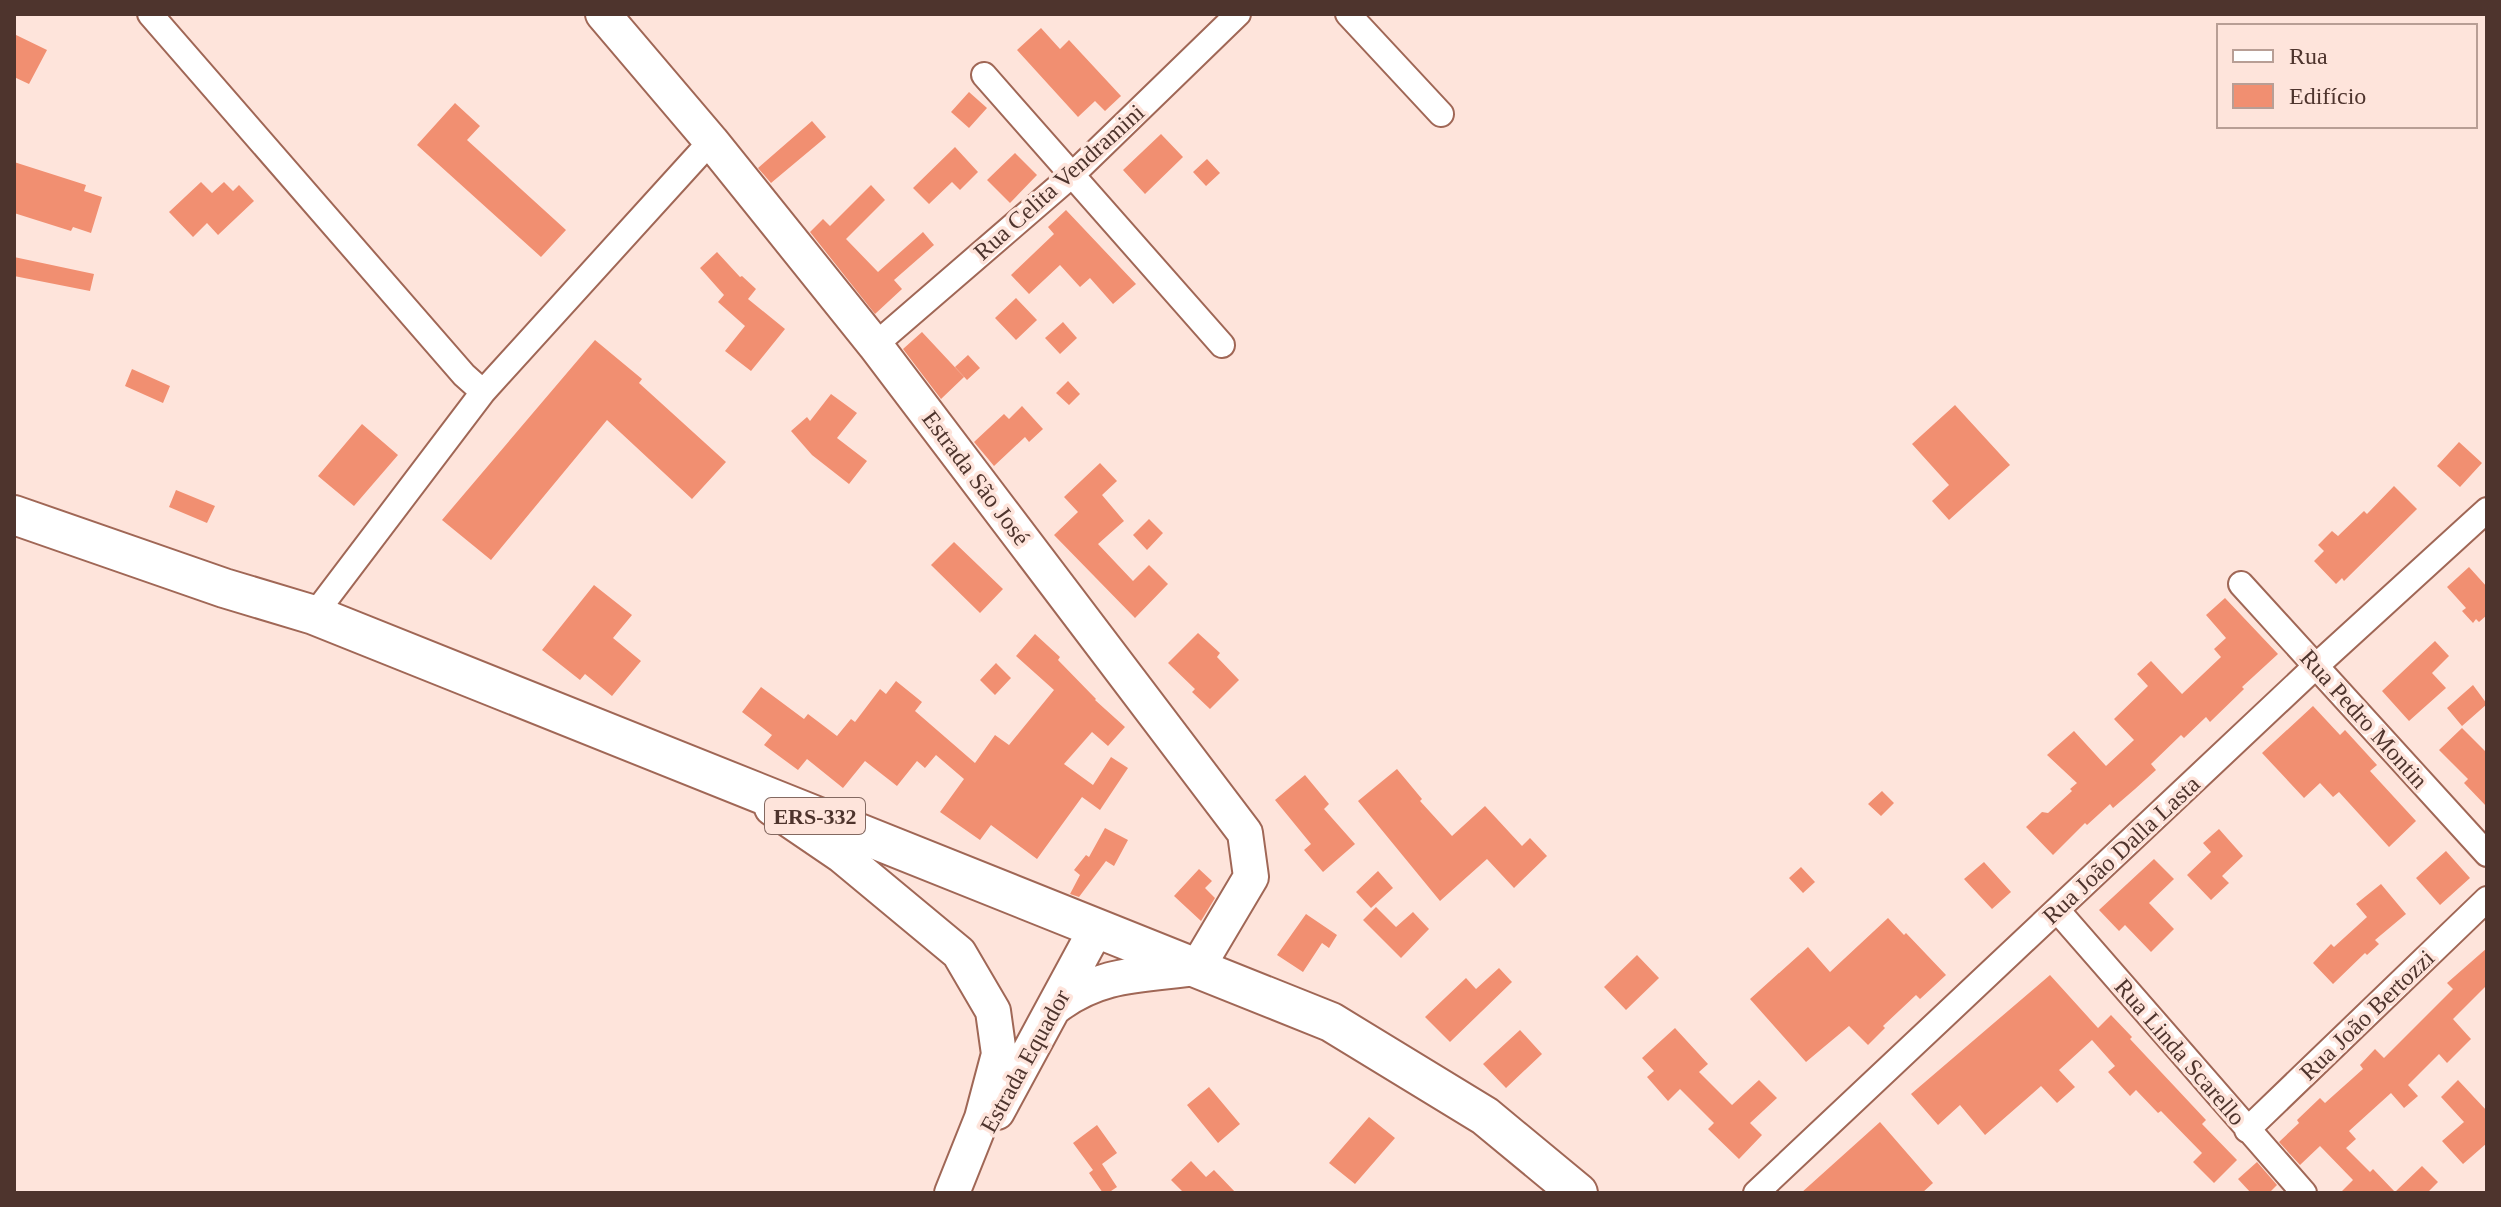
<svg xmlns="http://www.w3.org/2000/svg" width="2501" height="1207" font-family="'Times New Roman',serif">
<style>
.building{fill:#f18f71}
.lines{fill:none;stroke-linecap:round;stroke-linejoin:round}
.street-casing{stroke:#a06756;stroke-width:28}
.secondary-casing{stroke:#a06756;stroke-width:38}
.primary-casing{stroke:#a06756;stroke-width:42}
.street{stroke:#fff;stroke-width:24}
.secondary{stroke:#fff;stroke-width:34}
.primary{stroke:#fff;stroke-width:38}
.labels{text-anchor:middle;stroke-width:7;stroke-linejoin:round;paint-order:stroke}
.shield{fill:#fee4db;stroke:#836961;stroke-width:2}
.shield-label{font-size:22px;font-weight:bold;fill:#4e342d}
.street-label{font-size:24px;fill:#4e342d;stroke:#fee4db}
</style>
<rect width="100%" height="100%" fill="#fee4db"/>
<path class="building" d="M1041 28 1060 49 1069 40 1121 96 1105 111 1095 101 1078 117 1017 50Z
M14 34 47 50 29 84 14 77Z
M969 92 987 108 969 128 951 112Z
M455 103 480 126 467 140 566 230 541 257 417 145Z
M812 121 826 137 771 183 758 168Z
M1161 134 1183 157 1145 194 1123 170Z
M955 147 978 172 960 190 952 182 929 204 913 188Z
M1015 153 1037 175 1010 203 987 180Z
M1207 159 1220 173 1206 186 1193 172Z
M14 162 86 185 84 191 102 197 91 233 73 227 71 231 14 213Z
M201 182 212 193 224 182 233 191 239 185 254 201 218 235 207 223 193 237 169 212Z
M871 185 885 200 846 239 878 272 923 232 934 245 894 280 902 289 875 314 810 232 823 219 830 226Z
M1066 210 1136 284 1113 304 1090 278 1080 287 1060 265 1029 294 1011 275 1054 234 1048 227Z
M717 252 740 277 742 276 756 289 748 299 785 329 751 371 725 351 745 326 718 302 724 295 700 268Z
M14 257 94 274 90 291 14 276Z
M1016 298 1037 320 1016 340 995 318Z
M1063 322 1077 338 1060 354 1045 338Z
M922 332 964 377 941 399 903 349Z
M595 340 642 379 639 383 726 462 692 499 607 420 491 560 442 520Z
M968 355 980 368 967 380 955 367Z
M132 369 170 386 163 403 125 386Z
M1068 381 1080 394 1069 405 1056 393Z
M831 394 857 413 837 438 867 461 849 484 812 455 791 431 807 417 810 421Z
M1955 405 2010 465 1949 520 1932 501 1949 485 1912 444Z
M1022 406 1043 429 1029 442 1025 437 994 466 974 442 1004 414 1009 419Z
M362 424 398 455 354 506 318 476Z
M2459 442 2482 463 2460 487 2437 466Z
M1100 463 1117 481 1102 495 1124 521 1098 544 1133 581 1149 565 1168 584 1135 618 1054 535 1078 512 1064 497Z
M2394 486 2417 509 2344 581 2342 578 2336 584 2314 561 2324 551 2318 545 2332 531 2338 536 2364 511 2367 514Z
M176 490 215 506 207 523 169 507Z
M1149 519 1163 533 1147 550 1133 535Z
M954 542 1003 589 980 613 931 565Z
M2469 567 2487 587V615L2479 622 2476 619 2473 623 2462 611 2466 608 2447 587Z
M594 585 632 615 613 638 641 661 612 696 585 674 580 680 542 650Z
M2225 598 2278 654 2242 687 2244 689 2210 722 2206 717 2184 738 2181 735 2151 764 2156 770 2135 789 2113 808 2110 804 2087 825 2085 823 2053 855 2026 827 2042 812 2048 813 2072 791 2070 789 2077 783 2047 755 2074 731 2106 766 2134 740 2114 719 2148 686 2137 674 2151 661 2182 694 2221 657 2214 649 2226 638 2206 615Z
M1198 633 1220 653 1217 657 1239 680 1210 709 1192 692 1195 689 1168 663Z
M1035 634 1060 657 1058 660 1096 699 1095 700 1125 727 1108 746 1092 732 1064 764 1093 785 1111 757 1128 768 1100 810 1082 797 1037 859 991 825 980 840 940 812 964 779 936 755 925 768 917 761 897 786 865 761 843 788 807 759 798 770 764 745 772 735 742 712 761 687 804 719 808 714 837 736 851 719 855 722 880 689 886 694 896 681 922 702 915 711 975 763 995 735 1009 745 1054 690 1016 656Z
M2435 641 2449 656 2432 673 2446 688 2409 721 2382 691Z
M996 663 1011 678 995 695 980 680Z
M2473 685 2487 704 2462 726 2447 708Z
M2313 706 2340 735 2345 730 2377 765 2370 771 2416 821 2389 847 2339 792 2333 797 2320 783 2304 798 2262 753Z
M2462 728 2487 753V807L2464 783 2468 779 2439 750Z
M1397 769 1422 799 1420 801 1452 836 1485 806 1522 846 1530 838 1547 856 1514 888 1487 859 1440 901 1358 801Z
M1305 775 1329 804 1324 809 1355 844 1323 872 1304 850 1311 844 1275 800Z
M1882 791 1894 803 1881 816 1868 804Z
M1105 828 1128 840 1114 866 1106 861 1079 897 1070 894 1080 875 1074 870 1086 855 1089 857Z
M2219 829 2243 856 2222 876 2229 883 2211 900 2187 875 2211 852 2203 843Z
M2446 851 2470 878 2440 905 2416 878Z
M2154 859 2174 879 2149 903 2174 929 2151 952 2125 925 2119 931 2099 910Z
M1984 862 2011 892 1992 909 1964 879Z
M1801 867 1815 882 1803 893 1789 878Z
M1199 869 1212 881 1205 888 1215 898 1201 921 1174 896Z
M1378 871 1393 888 1371 908 1356 892Z
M2381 884 2406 914 2375 940 2379 944 2367 955 2365 953 2333 984 2313 963 2331 944 2334 947 2367 917 2356 904Z
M1376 907 1396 927 1413 912 1429 929 1401 958 1363 920Z
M1306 914 1337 935 1329 948 1322 943 1303 972 1277 955Z
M1888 918 1904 935 1906 933 1946 975 1920 999 1916 995 1883 1026 1885 1028 1868 1045 1849 1026 1806 1062 1750 999 1808 947 1830 972Z
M2487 948V985L2453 1019 2471 1039 2447 1063 2439 1054 2408 1085 2418 1096 2404 1108 2391 1093 2349 1131 2356 1139 2346 1148 2370 1172 2373 1169 2395 1192 2422 1166 2438 1182 2427 1193H2340L2353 1180 2320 1146 2300 1165 2279 1142 2299 1123 2297 1120 2320 1098 2325 1103 2363 1069 2360 1065 2375 1049 2384 1058 2453 989 2447 983Z
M1637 955 1659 978 1626 1010 1604 987Z
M1499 968 1512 982 1450 1042 1425 1017 1466 978 1476 989Z
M2050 975 2098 1028 2111 1015 2132 1037 2130 1039 2206 1120 2202 1124 2237 1160 2214 1183 2193 1162 2202 1153 2161 1111 2158 1113 2136 1090 2130 1096 2108 1072 2115 1066 2092 1040 2059 1070 2075 1087 2057 1103 2041 1086 1985 1135 1960 1105 1938 1125 1911 1094Z
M1675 1028 1708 1064 1699 1072 1732 1105 1759 1080 1777 1098 1750 1123 1762 1135 1739 1159 1708 1129 1714 1123 1680 1089 1668 1101 1647 1077 1654 1071 1642 1058Z
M1520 1030 1542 1054 1506 1088 1483 1064Z
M2458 1080 2487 1111V1143L2463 1164 2442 1141 2464 1122 2441 1097Z
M1209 1087 1240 1124 1218 1143 1187 1105Z
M1369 1117 1395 1138 1355 1184 1329 1163Z
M1880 1122 1933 1183 1922 1193H1801Z
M1097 1125 1117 1153 1102 1164 1117 1187 1108 1193H1103L1089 1173 1093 1170 1073 1143Z
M1191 1161 1206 1177 1214 1170 1236 1193H1184L1171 1180Z
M2257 1162 2277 1185 2269 1193H2251L2238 1179Z"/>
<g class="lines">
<g class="street-casing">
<path id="street" d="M150 14 464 375 483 392
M1348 14 1441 114
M984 75 1222 345
M875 345 1072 175 1238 14
M2241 584 2487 854
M314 615 483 392 711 141
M2057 910 2304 1193
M2247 1130 2487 899
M1756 1193 2316 666 2487 510"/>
</g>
<g class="secondary-casing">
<path id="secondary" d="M603 14 711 141 875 345 1245 833 1251 877 1197 968C1144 975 1100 972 1055 1007
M772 808 841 855 959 953 993 1011 999 1054 982 1118 952 1193
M997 1112 1096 929"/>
</g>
<g class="primary-casing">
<path id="primary" d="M14 515 224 588 314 615 1331 1022 1485 1116 1578 1193"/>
</g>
<use href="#street" class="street"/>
<use href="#secondary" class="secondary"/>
<use href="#primary" class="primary"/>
</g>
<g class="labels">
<rect class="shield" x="765" y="798" width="100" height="36" rx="6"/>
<g class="shield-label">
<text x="815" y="824">ERS-332</text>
</g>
<g class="street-label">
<text transform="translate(1059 182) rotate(-42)" y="8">Rua Celita Vendramini</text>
<text transform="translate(976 478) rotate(53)" y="8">Estrada São José</text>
<text transform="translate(2364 719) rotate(48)" y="8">Rua Pedro Montin</text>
<text transform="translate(2121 850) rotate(-43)" y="8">Rua João Dalla Lasta</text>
<text transform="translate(2367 1015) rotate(-44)" y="8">Rua João Bertozzi</text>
<text transform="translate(2180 1052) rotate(49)" y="8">Rua Linda Scarello</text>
<text transform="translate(1025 1061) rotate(-61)" y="8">Estrada Equador</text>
</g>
</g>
<rect width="2501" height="1207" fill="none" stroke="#4e342d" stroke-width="32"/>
<rect x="2217" y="24" width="260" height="104" fill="#fee4db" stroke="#b89e95" stroke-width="2"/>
<rect x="2233" y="50" width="40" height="12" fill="#ffffff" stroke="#b89e95" stroke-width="2"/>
<text x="2289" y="64" font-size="24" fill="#4e342d">Rua</text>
<rect x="2233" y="84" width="40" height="24" fill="#f18f71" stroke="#b89e95" stroke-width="2"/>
<text x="2289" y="104" font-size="24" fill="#4e342d">Edifício</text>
</svg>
